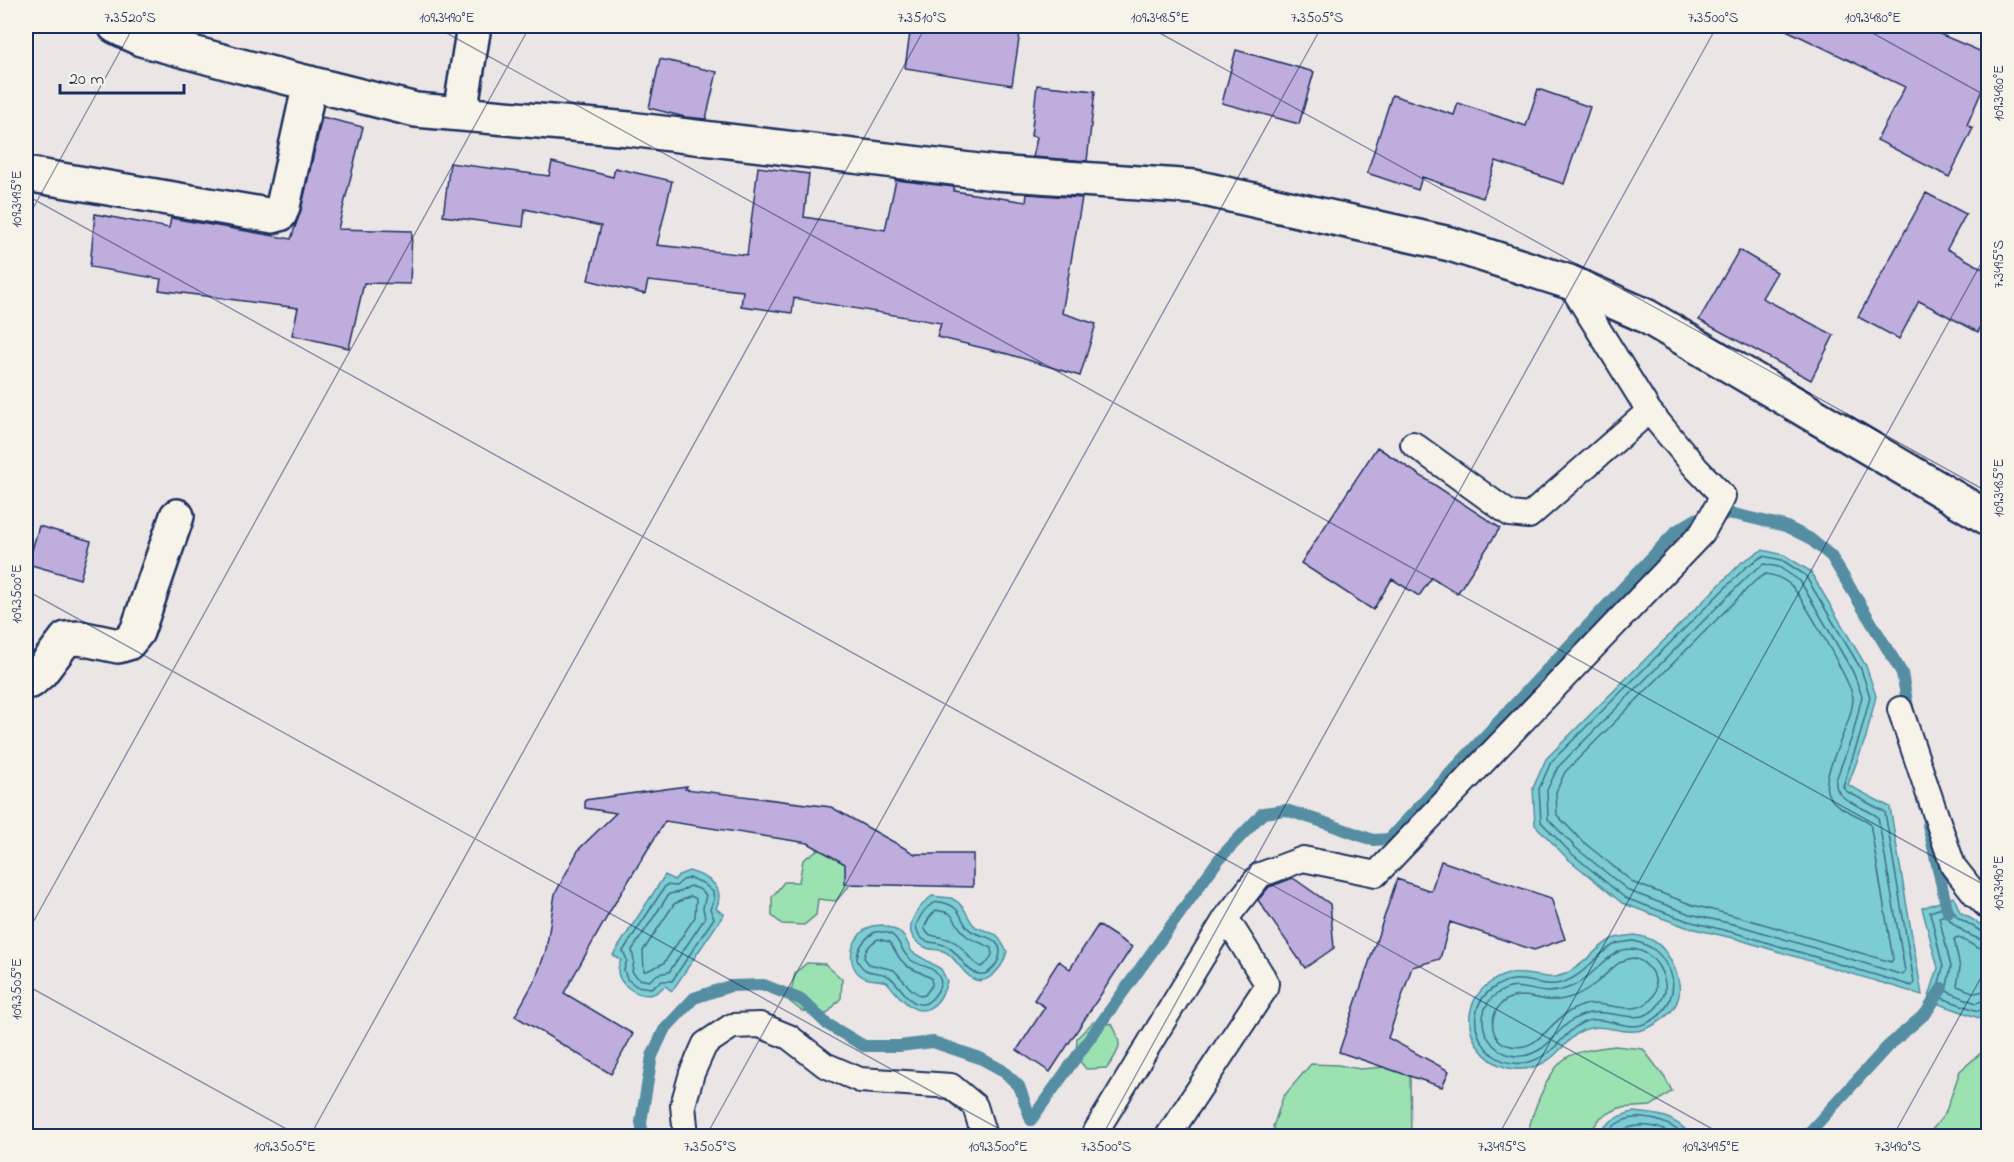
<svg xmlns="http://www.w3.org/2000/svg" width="2014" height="1162" font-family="'Indie Flower',sans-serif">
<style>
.green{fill:#9be2b0;stroke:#5b8887;stroke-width:1.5}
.water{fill:#7bcdd1;stroke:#558ea3;stroke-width:1.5}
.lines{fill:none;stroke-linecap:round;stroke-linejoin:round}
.shore{stroke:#416e8c;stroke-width:1.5}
.stream{stroke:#558ea3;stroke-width:12}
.building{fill:#bfaddd;stroke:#1b2f5e;stroke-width:1.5}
.service-casing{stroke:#1b2f5e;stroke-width:28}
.minor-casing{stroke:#1b2f5e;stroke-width:38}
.service{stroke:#f7f3e8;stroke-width:24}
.minor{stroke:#f7f3e8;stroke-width:33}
.ticks{fill:none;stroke:#1b2f5e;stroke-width:1.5;stroke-opacity:0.45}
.neatline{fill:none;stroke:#1b2f5e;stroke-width:2}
.ticks-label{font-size:15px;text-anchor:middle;fill:#1b2f5e}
</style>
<rect width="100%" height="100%" fill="#ece5e6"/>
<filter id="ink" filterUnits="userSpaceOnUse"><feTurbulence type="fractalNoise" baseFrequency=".0167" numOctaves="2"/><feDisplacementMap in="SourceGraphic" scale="12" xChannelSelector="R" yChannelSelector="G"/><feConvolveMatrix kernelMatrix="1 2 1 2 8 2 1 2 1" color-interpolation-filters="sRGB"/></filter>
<g filter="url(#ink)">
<path class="green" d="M817 850H834L851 866 850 885 836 901 818 899 816 915 804 925 782 924 772 916V897L784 882H799L803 860Z
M807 963 825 964 842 979 841 998 827 1014 802 1011 789 1001 795 973Z
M1093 1022 1112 1024C1123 1044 1121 1049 1107 1068L1086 1069 1076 1056 1077 1038Z
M1615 1046 1643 1049 1665 1078 1672 1091 1651 1106 1619 1108 1601 1117 1593 1128 1590 1136H1527C1532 1114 1545 1077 1562 1061 1574 1050 1600 1048 1615 1046Z
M1988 1047V1136H1927L1945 1114 1960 1071Z
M1311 1064 1338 1065 1360 1069 1386 1067 1410 1076 1411 1136H1278L1273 1127 1283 1097Z"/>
<path class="water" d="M1762 550 1784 555 1810 571 1866 666 1876 696 1866 737 1848 785 1890 807 1922 995 1737 939 1686 927 1622 903 1567 858 1535 825 1533 788 1546 759 1742 562Z
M689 871C709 877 726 886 716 909L724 914 672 991 665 986C661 989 657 993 653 994 639 998 617 985 618 969 618 966 620 963 621 960L613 955 665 875 674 880 679 875Z
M932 896 951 898 958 902 964 909 972 923 976 927 997 935 1007 951C1004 962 1000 970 990 977 970 991 960 961 947 953 940 948 932 951 925 947 897 934 916 908 932 896Z
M1954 897 1960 912 1988 929V1009L1982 1019 1928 1000 1938 968 1922 908Z
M882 925 898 931 905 938 912 952 941 969 947 981C941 1004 924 1022 903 1000 897 995 892 988 887 982 877 979 866 981 859 974 844 960 853 933 872 926 875 925 879 926 882 925Z
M1635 935C1640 936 1647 937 1652 940 1669 949 1684 981 1678 999 1674 1013 1658 1024 1645 1029 1625 1037 1603 1021 1583 1030 1568 1037 1560 1054 1545 1062 1490 1093 1440 1017 1491 982 1520 962 1541 985 1565 974 1584 966 1595 948 1612 939 1619 936 1628 936 1635 935Z
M1633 1112C1661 1114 1673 1116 1692 1136H1598C1606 1122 1617 1116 1633 1112Z"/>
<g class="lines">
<path class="shore" d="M1763 556 1782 560 1805 575 1861 669 1870 697 1860 735 1843 786 1846 791 1885 812 1914 982 1912 986 1739 934 1688 921 1625 898 1571 853 1541 822 1539 789 1551 762 1746 567Z
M1764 564 1779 567 1800 581 1853 672 1862 696 1853 734 1836 780C1833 801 1864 806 1878 817L1905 971 1903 975 1741 926 1690 914 1629 891 1576 848 1548 819 1547 790 1558 767 1751 573Z
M1766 574C1776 575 1788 581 1794 589 1805 603 1852 684 1853 698 1853 723 1822 771 1827 791 1832 809 1857 813 1870 823L1893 959 1891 962 1743 918 1693 905 1634 883 1582 841 1557 815 1556 792 1565 772 1756 580Z
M690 878 703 883 713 892 714 900 710 909 714 918 672 981H662L651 988 636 986 627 979 624 970 627 960 623 951 666 885 676 886 683 880Z
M690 886 699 889 706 895 703 908 705 918 669 972 658 974 649 981 639 979 632 972 634 961 632 950 669 894 680 892Z
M691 896 696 899 695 917 664 963 647 971H644L643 951 674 904Z
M941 902C966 907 958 924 973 932 982 937 992 936 998 945 1005 955 992 977 979 974 965 972 960 953 948 947 935 939 920 948 916 926 920 915 928 902 941 902Z
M936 910 949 913C957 920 959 931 968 937 975 942 984 943 991 948L992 955 988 962 981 967C970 962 966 950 956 943 947 936 937 938 928 934L924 928 929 918Z
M875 932C902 930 896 948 911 960 924 969 935 964 941 982 939 990 935 997 928 1002 911 1013 900 982 888 976 873 968 867 978 857 960 857 948 865 938 875 932Z
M1988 933H1984L1957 917 1950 905 1930 912 1943 967 1936 996 1978 1011 1988 1007
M878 939 890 942 900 959 907 966 931 978 932 985 925 995 921 996 912 990 894 970 869 964 864 958C865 950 871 943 878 939Z
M1634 941C1649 945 1658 950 1666 964 1681 987 1669 1017 1641 1025 1625 1029 1608 1018 1592 1020 1576 1022 1566 1036 1556 1046 1499 1099 1446 1017 1495 987 1521 970 1537 989 1561 983 1586 976 1596 953 1616 944 1621 942 1628 942 1634 941Z
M1988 941C1974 940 1953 926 1946 915L1939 917 1951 967 1946 991 1976 1003 1988 999
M1634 949C1646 952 1652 956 1659 967 1664 975 1668 988 1663 997 1646 1033 1615 1008 1590 1013 1581 1015 1572 1019 1566 1025 1556 1033 1550 1044 1539 1050 1497 1075 1462 1017 1498 993 1517 981 1528 991 1547 992 1556 992 1564 990 1573 986 1591 978 1606 956 1620 951 1624 949 1630 949 1634 949Z
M1988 950 1978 948 1958 937 1954 939 1960 968 1957 986 1975 993 1988 990
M1633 958C1642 960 1646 964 1651 971 1656 978 1658 989 1653 997 1639 1017 1614 1004 1593 1004 1586 1004 1578 1007 1572 1010 1550 1020 1539 1052 1511 1046 1480 1040 1491 994 1523 996 1538 997 1547 1003 1564 999 1575 997 1587 990 1596 983 1609 973 1616 960 1633 958Z
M1605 1136C1621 1108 1665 1116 1684 1136
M1614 1136C1630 1122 1656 1122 1674 1136"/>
<path class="stream" d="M1928 825 1948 913
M643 1136 641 1122 652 1056 664 1030 694 998 730 986 764 985 802 1000 827 1024 864 1046H899L933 1042 980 1058 1002 1070 1019 1086 1031 1120 1219 859 1263 813 1286 810 1320 821 1373 840 1389 839 1676 531 1698 518 1734 514 1785 526 1809 538 1831 556 1902 673 1909 713
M1806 1136 1887 1047 1926 1013 1942 988"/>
</g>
<path class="building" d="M911 26H1021L1012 85 905 68Z
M1778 26H1921L1989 55V74L1967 125 1973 128 1949 177 1877 140 1905 87Z
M1236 50 1314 72 1299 124 1222 103Z
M660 59 717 72 706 119 685 117 649 108Z
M1037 85 1095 91 1087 161 1033 157 1037 137 1031 136Z
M1538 89 1590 107 1564 184 1496 161 1483 198 1422 177 1418 190 1367 173 1392 95 1454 115 1458 103 1526 126Z
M322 117 363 127 338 229 412 231 410 284 364 283 349 348 292 335 298 308 159 290 161 279 90 267 95 214 169 228 171 218 291 239 301 210Z
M552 162 613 177 615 168 672 181 657 245 747 255 758 167 809 174 804 217 885 230 896 180 954 187V191L1026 202 1027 194 1082 198 1062 313 1096 324 1080 376 1008 354 937 337 941 323 794 298 792 313 741 306 743 291 648 281 645 294 588 280 601 226 525 209 523 227 443 216 450 163 549 176Z
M1926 193 1966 214 1947 249 1989 272V313L1978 332 1919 301 1899 339 1858 317Z
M1739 250 1777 272 1762 298 1834 335 1811 380 1699 320Z
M1377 447 1500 528 1457 594 1432 577 1419 596 1392 579 1373 610 1301 563Z
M39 526 91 541 80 579 28 564Z
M687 786 685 789 831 807 915 854H973V887L845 884V864L808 843 665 821 612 908 564 993 633 1034 611 1074 515 1016 536 978 546 950 555 894 579 849 616 813 585 808V800Z
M1441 861 1551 898 1565 939 1534 950 1450 922 1440 959 1412 967 1388 1038 1449 1071 1442 1087 1339 1052 1397 879 1431 891Z
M1293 878 1330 904 1334 948 1305 968 1258 900 1269 887Z
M1098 925 1132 947 1050 1072 1017 1050 1045 1007 1034 1000 1059 961 1070 969Z"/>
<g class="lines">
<g class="service-casing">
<path id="service" d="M1413 444 1510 514 1529 516 1649 411
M1900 709 1953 866 1975 894 1988 907
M686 1136 683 1105 692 1073 705 1044 732 1026 760 1025 789 1037 825 1065 860 1080 951 1086 975 1106 984 1136
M1093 1136 1226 918 1260 875 1303 859 1376 874 1702 533 1723 496 1696 468 1649 411 1569 282
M1168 1136 1265 989 1266 983 1263 977 1226 918"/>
</g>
<g class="minor-casing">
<path id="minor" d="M115 26 141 39 233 64 416 110 629 129 995 173 1195 187 1450 244 1569 282 1646 316 1988 518
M460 113 474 26
M26 174 273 216 280 214 283 206 310 83
M26 681H31L41 672 66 639 80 638 118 646 128 643 137 632 177 516"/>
</g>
<use href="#service" class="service"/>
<use href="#minor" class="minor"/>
</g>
</g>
<path class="ticks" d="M434 26 1988 887M1147 26 1988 492M1860 26 1988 97M26 195 1725 1136M26 221 134 26M26 590 1012 1136M26 935 530 26M26 985 299 1136M310 1136 926 26M706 1136 1322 26M1102 1136 1717 26M1498 1136 1988 251M1893 1136 1988 965"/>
<rect width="2014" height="1162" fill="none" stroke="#f7f3e8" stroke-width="66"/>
<path d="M60 84v9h124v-9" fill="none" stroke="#1b2f5e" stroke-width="3"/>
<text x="69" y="84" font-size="18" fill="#1b2f5e" stroke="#f7f3e8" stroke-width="4.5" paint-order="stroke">20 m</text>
<rect x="33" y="33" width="1948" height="1096" class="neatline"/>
<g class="ticks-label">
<text x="130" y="22">7.3520°S</text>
<text x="447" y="22">109.3490°E</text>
<text x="922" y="22">7.3510°S</text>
<text x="1160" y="22">109.3485°E</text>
<text x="1317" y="22">7.3505°S</text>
<text x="1713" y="22">7.3500°S</text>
<text x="1873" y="22">109.3480°E</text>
<text transform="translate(1998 93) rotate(-90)" y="5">109.3480°E</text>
<text transform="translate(16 199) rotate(-90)" y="5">109.3495°E</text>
<text transform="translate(1998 264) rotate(-90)" y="5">7.3495°S</text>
<text transform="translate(1998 488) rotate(-90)" y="5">109.3485°E</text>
<text transform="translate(16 594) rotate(-90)" y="5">109.3500°E</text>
<text transform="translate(1998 883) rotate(-90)" y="5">109.3490°E</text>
<text transform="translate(16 989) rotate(-90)" y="5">109.3505°E</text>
<text x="285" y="1151">109.3505°E</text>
<text x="710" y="1151">7.3505°S</text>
<text x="998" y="1151">109.3500°E</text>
<text x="1106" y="1151">7.3500°S</text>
<text x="1502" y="1151">7.3495°S</text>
<text x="1711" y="1151">109.3495°E</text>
<text x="1898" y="1151">7.3490°S</text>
</g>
</svg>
